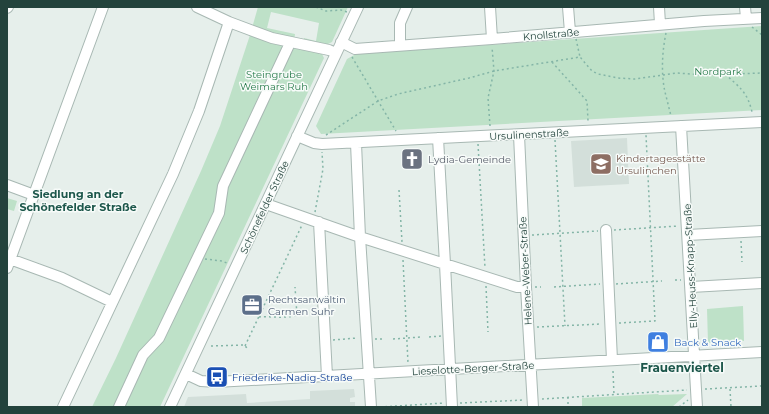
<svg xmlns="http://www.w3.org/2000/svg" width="769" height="414" font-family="Montserrat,sans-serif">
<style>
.built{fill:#d3dfda}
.green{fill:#bee1c8}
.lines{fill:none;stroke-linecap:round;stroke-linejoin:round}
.minor-casing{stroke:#a8b8b3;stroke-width:12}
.path{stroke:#84b5a7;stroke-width:1.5;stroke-dasharray:2 3;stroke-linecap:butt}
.minor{stroke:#fff;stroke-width:10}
.labels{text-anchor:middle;stroke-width:3;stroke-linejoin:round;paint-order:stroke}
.street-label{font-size:10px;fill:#23433c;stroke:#f7fbf9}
.park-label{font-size:10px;fill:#2a7d4d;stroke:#f7fbf9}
.education-label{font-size:10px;fill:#785e54;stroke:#f7fbf9;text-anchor:start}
.worship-label{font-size:10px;fill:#5b616d;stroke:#f7fbf9;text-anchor:start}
.service-label{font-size:10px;fill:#4e5e75;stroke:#f7fbf9;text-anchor:start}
.shop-label{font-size:10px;fill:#366cbe;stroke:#f7fbf9;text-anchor:start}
.transit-label{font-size:10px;fill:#164399;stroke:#f7fbf9;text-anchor:start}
.neighbourhood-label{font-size:11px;font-weight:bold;fill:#1d574b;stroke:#f7fbf9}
.quarter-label{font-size:12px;font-weight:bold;fill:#1d574b;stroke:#f7fbf9}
</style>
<rect width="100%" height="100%" fill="#e6efeb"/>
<path class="built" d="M627 138 629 184 574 187 571 141Z
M354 389 355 397 350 398V402H355V407H184L188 397 246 394 247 403 310 399V391Z"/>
<path class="green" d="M258 7H348L332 42 324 46 304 43V38L316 41 319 23 271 12 267 28 295 34 294 41 252 28Z
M762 26V110L321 134 316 126 347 59 356 54Z
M250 35 297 48 321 52 324 58 160 407H92L116 358 201 171 220 126Z
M7 198 17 201 14 211 7 209Z
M743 306 744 341 708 343 707 309Z
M658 394 659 395 687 394 672 407H582V398Z"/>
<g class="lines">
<g class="minor-casing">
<path id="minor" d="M197 7 229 22 272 38 329 50 336 53
M490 7 492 39
M568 7 570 32
M659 7 660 24
M745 7 746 18
M7 8 8 7
M341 42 355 49 492 39 704 21 762 18
M400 45V23L407 7
M681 126 697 407
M519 135 526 287 533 407
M297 136 314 143 322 144 762 122
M438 138 445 264 452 407
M356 143 360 237 371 407
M7 185 34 195
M266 204 360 237 517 287H526
M319 222 327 376
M606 230 612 360
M688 235 762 231
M10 259 62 278 112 302
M7 268 103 7
M691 287 762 283
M186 374 201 381 216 382 762 352
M63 407 173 174 199 111 229 22
M119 407 143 355 159 338 219 213 223 186 290 43
M170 407 358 7"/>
</g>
<path class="path" d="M316 7 326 11 341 10 347 12
M752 27 762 35
M666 33C662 52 661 74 665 92 667 100 669 108 671 116
M576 39 580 57
M352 57 396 131
M552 62 587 101 588 121
M727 73C728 78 732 80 735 83 745 92 749 99 752 112
M490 126 488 98 494 71 492 47
M326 135 378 101 398 94 469 78 494 71 580 57 592 71 598 74 618 78 635 79 677 73 705 75 762 73
M555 140 565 326
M478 144 485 268
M399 190 402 242
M315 212 323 169 322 152
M614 230 678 226
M532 235 598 231
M741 241 742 262
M205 259 222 261 229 264
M403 260 408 363
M675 280H681
M616 284 662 281
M486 286 488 332
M535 287H541
M554 287 600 284
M296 303 314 302
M259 317C271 316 285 319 297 315L295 287
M619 323 655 321 646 135
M537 327 601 324
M429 337 441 336
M375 339H385
M393 339 421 337
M333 340 357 338
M211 346 244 345 248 349
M245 346 302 225
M613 371 614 395
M705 389 762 386
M730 389 731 407
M568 397V407
M542 399 687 390
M460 403 524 400
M380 407 444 403
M679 407 688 400"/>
<use href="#minor" class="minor"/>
</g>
<defs>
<g id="church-square" transform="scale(1.15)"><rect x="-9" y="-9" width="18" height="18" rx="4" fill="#6b7280" stroke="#f7fbf9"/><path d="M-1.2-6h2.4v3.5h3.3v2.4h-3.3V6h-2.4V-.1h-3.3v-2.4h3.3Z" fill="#fff"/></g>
<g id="school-square" transform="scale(1.15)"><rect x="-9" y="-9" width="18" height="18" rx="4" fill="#8d6e63" stroke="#f7fbf9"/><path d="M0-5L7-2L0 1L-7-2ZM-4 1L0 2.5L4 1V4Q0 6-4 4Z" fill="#fff"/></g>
<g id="office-square" transform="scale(1.15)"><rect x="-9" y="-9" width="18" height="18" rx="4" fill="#5c6f8a" stroke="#f7fbf9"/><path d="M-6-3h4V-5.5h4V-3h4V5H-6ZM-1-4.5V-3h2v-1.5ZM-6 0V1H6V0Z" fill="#fff"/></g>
<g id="shop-square" transform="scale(1.15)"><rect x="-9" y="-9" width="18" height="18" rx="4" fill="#3f7fe0" stroke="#f7fbf9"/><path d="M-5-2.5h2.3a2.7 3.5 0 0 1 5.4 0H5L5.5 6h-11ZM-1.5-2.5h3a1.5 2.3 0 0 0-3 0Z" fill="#fff"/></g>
<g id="bus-square" transform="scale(1.15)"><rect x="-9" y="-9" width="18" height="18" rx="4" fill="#1a4fb4" stroke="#f7fbf9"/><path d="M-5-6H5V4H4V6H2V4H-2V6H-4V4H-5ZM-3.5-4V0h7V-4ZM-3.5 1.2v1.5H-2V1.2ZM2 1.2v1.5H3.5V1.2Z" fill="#fff"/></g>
</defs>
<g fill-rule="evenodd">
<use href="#church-square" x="412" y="159"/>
<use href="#school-square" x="601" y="164"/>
<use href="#office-square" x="252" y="305"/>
<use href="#shop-square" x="658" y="342"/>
<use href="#bus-square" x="217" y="377"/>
</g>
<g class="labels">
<g class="street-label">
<text transform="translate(551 34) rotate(-5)" y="4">Knollstraße</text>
<text transform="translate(529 134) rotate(-3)" y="4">Ursulinenstraße</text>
<text transform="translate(264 207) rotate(-65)" y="4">Schönefelder Straße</text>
<text transform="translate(690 266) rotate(-93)" y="4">Elly-Heuss-Knapp-Straße</text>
<text transform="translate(525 271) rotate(-93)" y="4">Helene-Weber-Straße</text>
<text transform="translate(473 368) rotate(-3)" y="4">Lieselotte-Berger-Straße</text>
</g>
<g class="park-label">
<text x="718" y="75">Nordpark</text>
<text x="274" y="78">Steingrube<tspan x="274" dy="12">Weimars Ruh</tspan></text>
</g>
<g class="education-label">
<text x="616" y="162">Kindertagesstätte<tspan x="616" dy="12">Ursulinchen</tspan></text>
</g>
<g class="worship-label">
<text x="428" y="163">Lydia-Gemeinde</text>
</g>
<g class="service-label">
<text x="268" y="303">Rechtsanwältin<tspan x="268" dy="12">Carmen Suhr</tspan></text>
</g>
<g class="shop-label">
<text x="674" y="346">Back &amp; Snack</text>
</g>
<g class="transit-label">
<text x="232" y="381">Friederike-Nadig-Straße</text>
</g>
<g class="neighbourhood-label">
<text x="78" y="198">Siedlung an der<tspan x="78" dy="13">Schönefelder Straße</tspan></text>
</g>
<g class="quarter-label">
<text x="682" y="372">Frauenviertel</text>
</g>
</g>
<rect width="769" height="414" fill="none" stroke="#23433c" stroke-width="16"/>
</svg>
